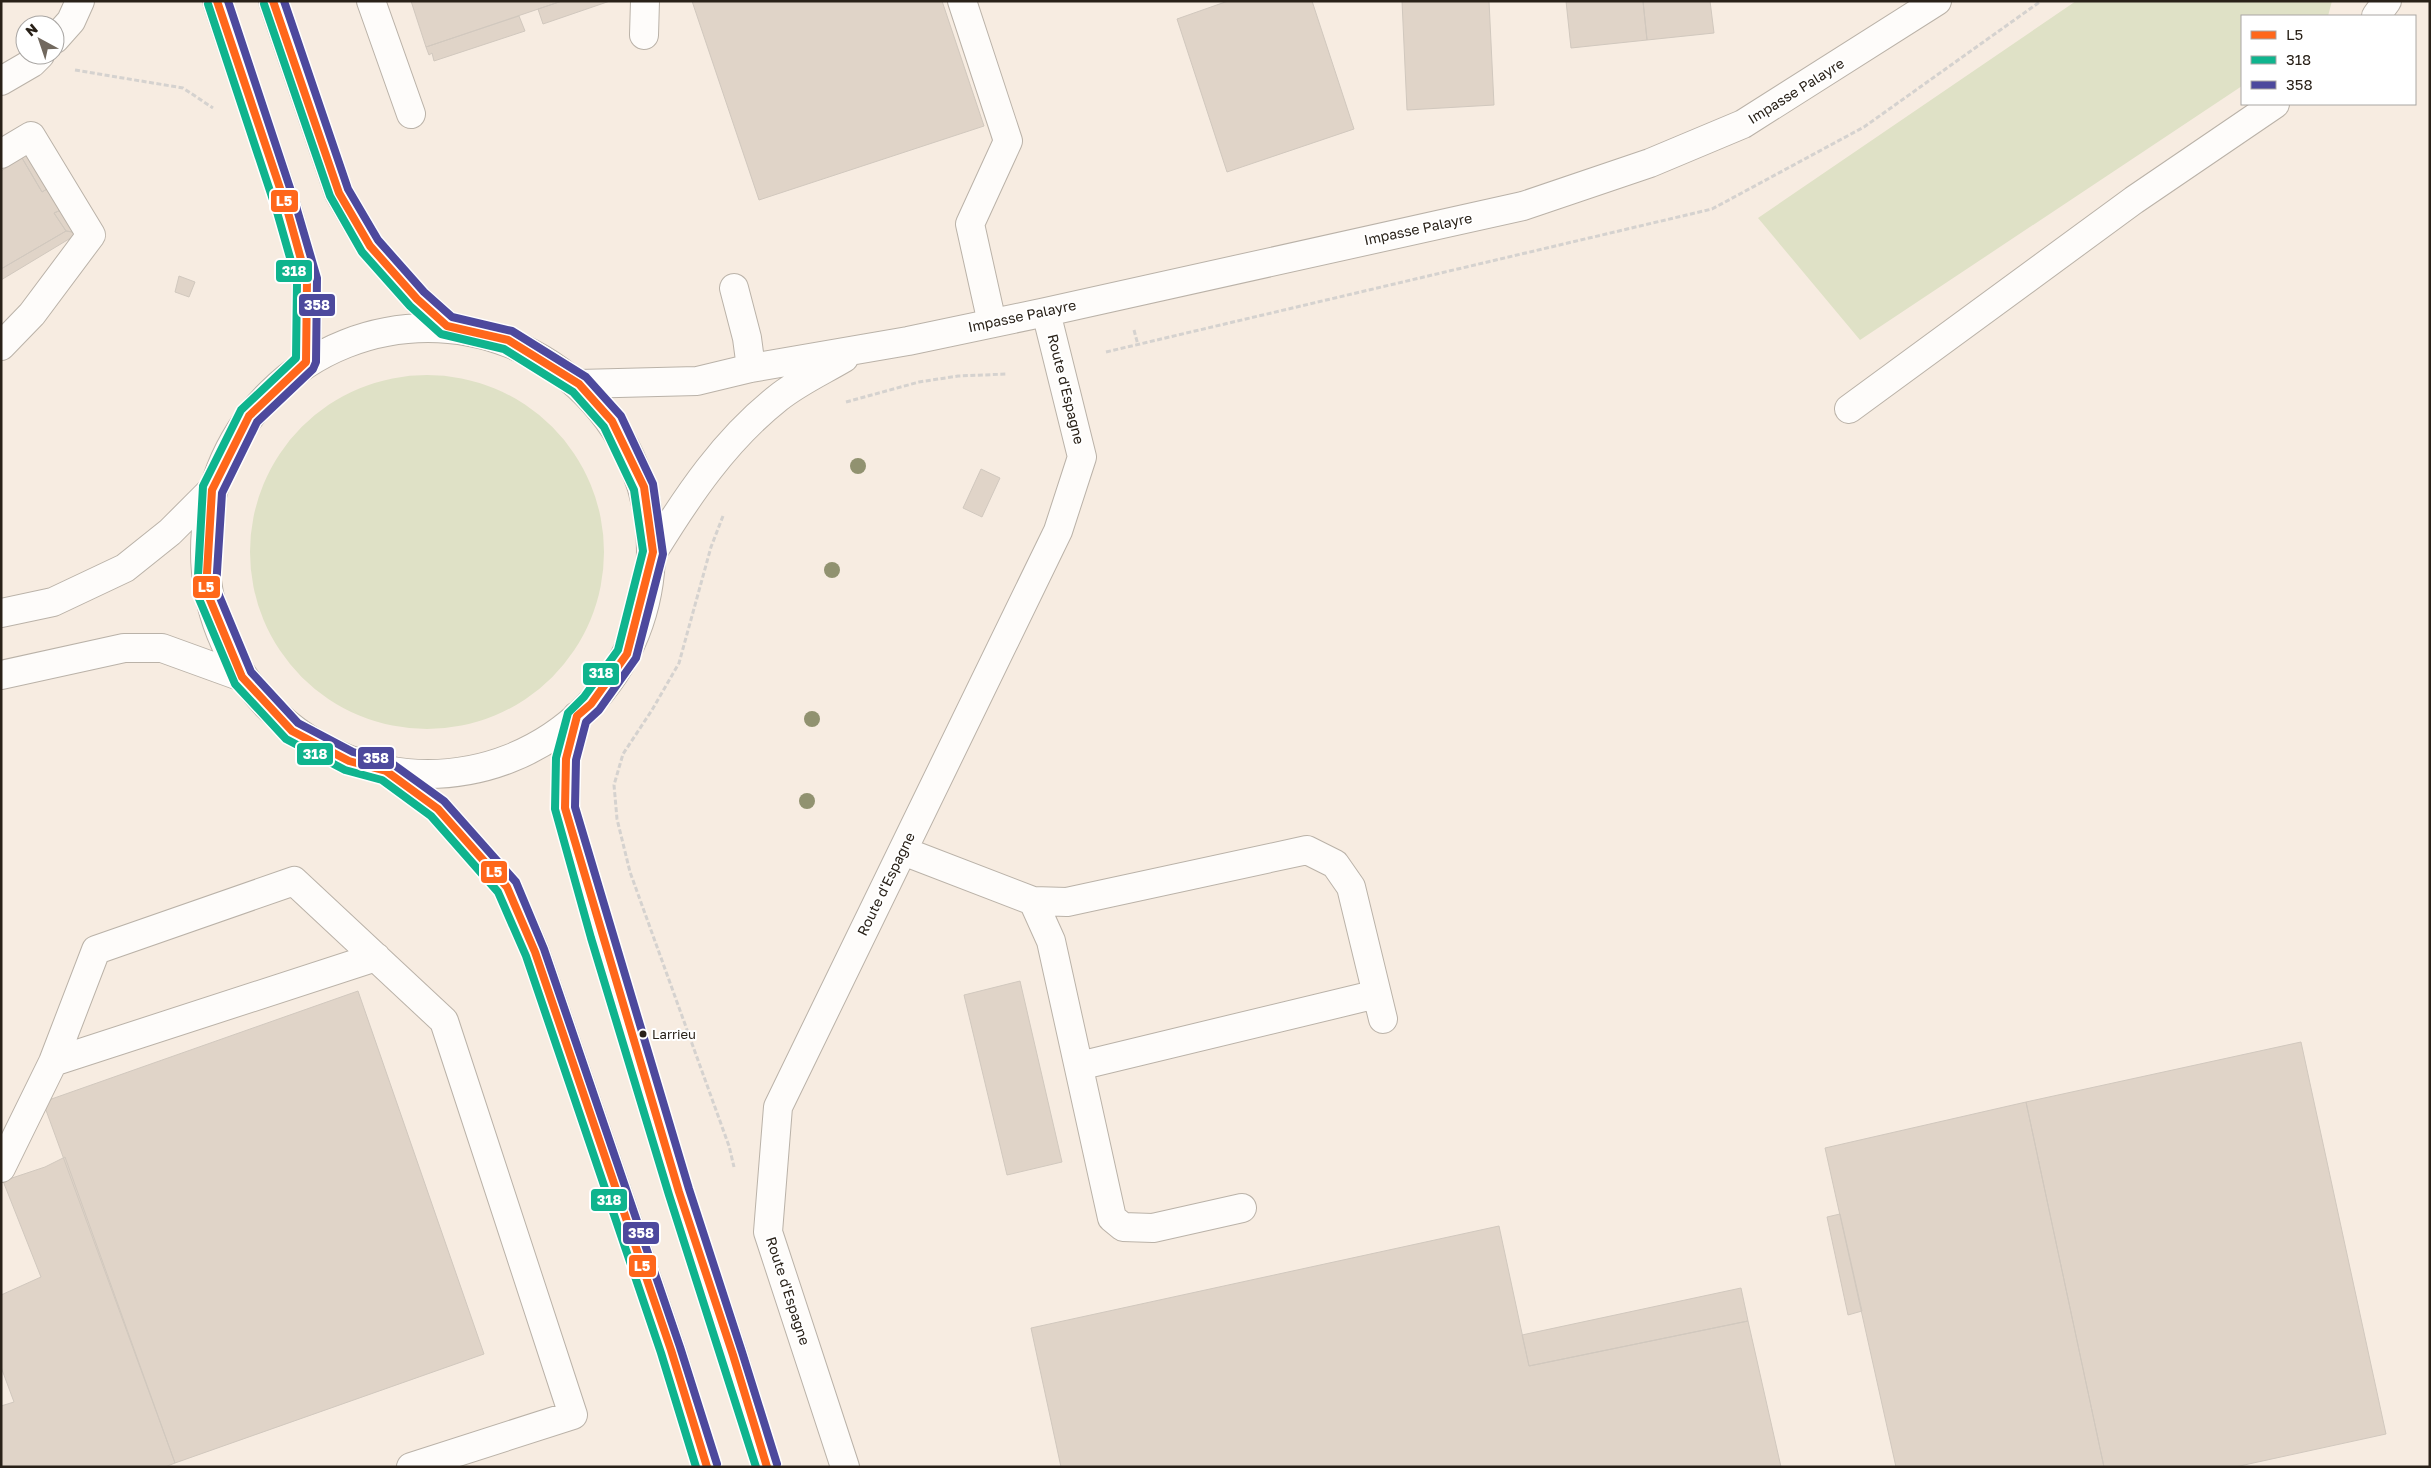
<svg xmlns="http://www.w3.org/2000/svg" width="2431" height="1468" font-family="'Golos Text',sans-serif">
<style>
.green{fill:#dfe1c6}
.building{fill:#e0d4c8;stroke:#d1c8be}
.lines{fill:none;stroke-linecap:round;stroke-linejoin:round}
.minor-casing{stroke:#bab2a8;stroke-width:30}
.major-casing{stroke:#bab2a8;stroke-width:30}
.path{stroke:#d5d2cf;stroke-width:3;stroke-dasharray:5 2.5;stroke-linecap:butt}
.minor{stroke:#fefcfa;stroke-width:28}
.major{stroke:#fefcfa;stroke-width:28}
.bus-1-casing{stroke:#fff;stroke-width:11}
.bus-2-casing{stroke:#fff;stroke-width:11}
.bus-3-casing{stroke:#fff;stroke-width:11}
.bus-1{stroke:#ff671b;stroke-width:8}
.bus-2{stroke:#0fb48e;stroke-width:8}
.bus-3{stroke:#4d499d;stroke-width:8}
.tree{fill:#919270}
.bus-dot{fill:#292118;stroke:#fff;stroke-width:2}
.labels{text-anchor:middle;stroke-width:4;stroke-linejoin:round;paint-order:stroke}
.bus-label{font-size:13px;fill:#292118;stroke:#fff;text-anchor:start}
.street-label{font-size:14px;fill:#292118;stroke:#fff}
.line-badge{stroke:#fff;stroke-width:2}
.badge-label{font-size:14px;text-anchor:middle;font-weight:bold;fill:#fff}
</style>
<rect width="100%" height="100%" fill="#f7ece1"/>
<path class="green" d="M2076 1H2332L2328 16H2242V86L1860 340 1758 218Z
M250 552a177 177 0 1 1 354 0a177 177 0 1 1-354 0Z"/>
<path class="building" d="M411 1H562L426 47Z
M562 1H610L543 24 538 9Z
M692 1H942L984 126 759 200Z
M1228 1H1312L1354 129 1227 172 1177 19Z
M1402 1H1489L1494 105 1407 110Z
M1566 1H1643L1647 40 1571 48Z
M1643 1H1710L1714 33 1647 40Z
M519 16 525 31 434 61 432 53 429 55 426 47Z
M25 144 52 186 42 192 22 158Z
M22 158 42 192 52 186 61 210 54 213 66 231 1 269V171Z
M61 210 79 233 66 231 54 213Z
M66 231 79 233 1 280V269Z
M179 276 195 282 189 297 175 292Z
M981 469 1000 478 982 517 963 508Z
M1020 981 1062 1162 1007 1175 964 995Z
M358 991 484 1354 175 1463 43 1102Z
M2301 1042 2386 1434 2235 1467H2104L2026 1102Z
M2026 1102 2104 1467H1896L1825 1148Z
M65 1157 175 1463 165 1467H1V1406L14 1402 1 1367V1295L41 1277 3 1181 45 1167Z
M1840 1214 1862 1311 1848 1315 1827 1217Z
M1499 1226 1529 1366 1748 1321 1781 1467H1061L1031 1328Z
M1741 1288 1748 1321 1529 1366 1522 1335Z"/>
<g class="lines">
<g class="minor-casing">
<path id="minor" d="M371 1 411 114
M962 1 1008 141 970 224 992 323
M2376 16 2387 1
M644 35 645 1
M55 39 71 21 80 1
M1 81 32 63 40 55
M1 154 31 136 91 235 32 314 1 346
M734 288 747 338 751 368
M579 384 697 381 751 368 908 341 1046 312 1523 206 1650 163 1743 124 1937 1
M1849 409 2134 200 2275 104
M653 552C688 495 725 440 778 398 798 382 822 371 844 358
M903 851 1033 901 1067 902 1307 850 1335 864 1351 887 1383 1019
M1033 901 1051 941 1112 1218 1123 1227 1153 1228 1242 1208
M53 1062 376 957
M1079 1066 1377 994
M1 1168 53 1062 96 950 294 881 444 1021 573 1415 411 1467
M845 1467 768 1232 778 1107 1058 531 1082 457 1046 312"/>
</g>
<g class="major-casing">
<path id="major" d="M217 1 287 209 307 281 306 362
M273 1 339 193 370 246 417 299 447 326
M205 551a223 223 0 1 1 446 0a223 223 0 1 1-446 0Z
M1 613 53 602 125 568 170 532 212 490
M1 675 124 648H162L242 677
M577 716 566 759 565 808 601 935 679 1192 733 1355 767 1467
M387 771 438 809 507 887 535 952 671 1350 707 1467"/>
</g>
<path class="path" d="M75 70 183 88 213 108
M1134 330 1138 345
M1106 352 1712 209 1864 127 2041 1
M846 402 919 382 958 376 1007 374
M723 516 711 547 679 663 652 710 623 754 614 785 617 819 630 872 729 1146 734 1167"/>
<use href="#minor" class="minor"/>
<use href="#major" class="major"/>
<g class="bus-1-casing">
<path id="bus-1" d="M217 1 287 209 307 281 306 362 249 416 212 490 206 590 242 677 292 731 349 761 386 771 438 809 507 887 535 952 671 1350 707 1467
M273 1 339 193 370 246 417 299 447 326 508 340 579 384 612 421 644 487 653 552 627 654 591 704 577 716 566 759 565 808 679 1192 733 1355 767 1467"/>
</g>
<g class="bus-2-casing">
<path id="bus-2" d="M208 4 277 212 297 282 296 358 241 410 203 486 197 594 235 684 286 739 345 770 382 780 431 816 498 892 526 956 661 1353 696 1467
M264 4 330 196 362 252 410 306 441 334 504 349 573 392 604 427 634 490 643 551 618 650 584 697 568 713 556 758 555 809 591 938 669 1195 756 1467"/>
</g>
<g class="bus-3-casing">
<path id="bus-3" d="M228 1 296 206 317 278 316 362 313 369 257 422 222 493 216 588 251 672 298 723 353 752 390 762 444 801 516 882 544 949 680 1347 717 1464
M284 1 348 189 378 240 424 292 452 317 512 331 586 377 621 416 653 484 663 554 636 658 599 710 586 722 576 760 575 807 689 1189 742 1352 777 1464"/>
</g>
<use href="#bus-1" class="bus-1"/>
<use href="#bus-2" class="bus-2"/>
<use href="#bus-3" class="bus-3"/>
</g>
<g class="tree">
<circle cx="858" cy="466" r="8"/>
<circle cx="832" cy="570" r="8"/>
<circle cx="812" cy="719" r="8"/>
<circle cx="807" cy="801" r="8"/>
</g>
<circle class="bus-dot" cx="643" cy="1034" r="4.5"/>
<g class="labels">
<g class="bus-label">
<text x="652" y="1039">Larrieu</text>
</g>
<g class="street-label">
<text transform="translate(1796 91) rotate(-32)" y="5">Impasse Palayre</text>
<text transform="translate(1418 229) rotate(-12)" y="5">Impasse Palayre</text>
<text transform="translate(1022 316) rotate(-12)" y="5">Impasse Palayre</text>
<text transform="translate(1066 389) rotate(76)" y="5">Route d'Espagne</text>
<text transform="translate(886 884) rotate(-64)" y="5">Route d'Espagne</text>
<text transform="translate(788 1291) rotate(72)" y="5">Route d'Espagne</text>
</g>
</g>
<g class="line-badge">
<rect x="270" y="189" width="29" height="24" rx="5" fill="#ff671b"/>
<rect x="275" y="259" width="38" height="24" rx="5" fill="#0fb48e"/>
<rect x="298" y="293" width="38" height="24" rx="5" fill="#4d499d"/>
<rect x="192" y="575" width="29" height="24" rx="5" fill="#ff671b"/>
<rect x="582" y="662" width="38" height="24" rx="5" fill="#0fb48e"/>
<rect x="296" y="742" width="38" height="24" rx="5" fill="#0fb48e"/>
<rect x="357" y="746" width="38" height="24" rx="5" fill="#4d499d"/>
<rect x="480" y="860" width="28" height="24" rx="5" fill="#ff671b"/>
<rect x="590" y="1188" width="38" height="24" rx="5" fill="#0fb48e"/>
<rect x="622" y="1221" width="38" height="24" rx="5" fill="#4d499d"/>
<rect x="628" y="1254" width="29" height="24" rx="5" fill="#ff671b"/>
</g>
<g class="badge-label">
<text x="284" y="206">L5</text>
<text x="294" y="276">318</text>
<text x="317" y="310">358</text>
<text x="206" y="592">L5</text>
<text x="601" y="678">318</text>
<text x="315" y="759">318</text>
<text x="376" y="763">358</text>
<text x="494" y="877">L5</text>
<text x="609" y="1205">318</text>
<text x="641" y="1238">358</text>
<text x="642" y="1271">L5</text>
</g>
<rect width="2431" height="1468" fill="none" stroke="#292118" stroke-width="5"/>
<rect x="2241" y="15" width="175" height="90" fill="#ffffff" stroke="#a9a6a3"/>
<rect x="2251" y="31" width="25" height="8" fill="#ff671b" stroke="#a9a6a3"/>
<text x="2286" y="40" font-size="15" fill="#292118">L5</text>
<rect x="2251" y="56" width="25" height="8" fill="#0fb48e" stroke="#a9a6a3"/>
<text x="2286" y="65" font-size="15" fill="#292118">318</text>
<rect x="2251" y="81" width="25" height="8" fill="#4d499d" stroke="#a9a6a3"/>
<text x="2286" y="90" font-size="15" fill="#292118">358</text>
<g transform="translate(40 40) rotate(320)"><circle r="24" fill="#ffffff" stroke="#a9a6a3"/>
<path d="M0-4L9 19L0 12L-9 19Z" fill="#71685e"/>
<text y="-8" font-size="14" font-weight="bold" text-anchor="middle" fill="#292118">N</text>
</g>
</svg>
